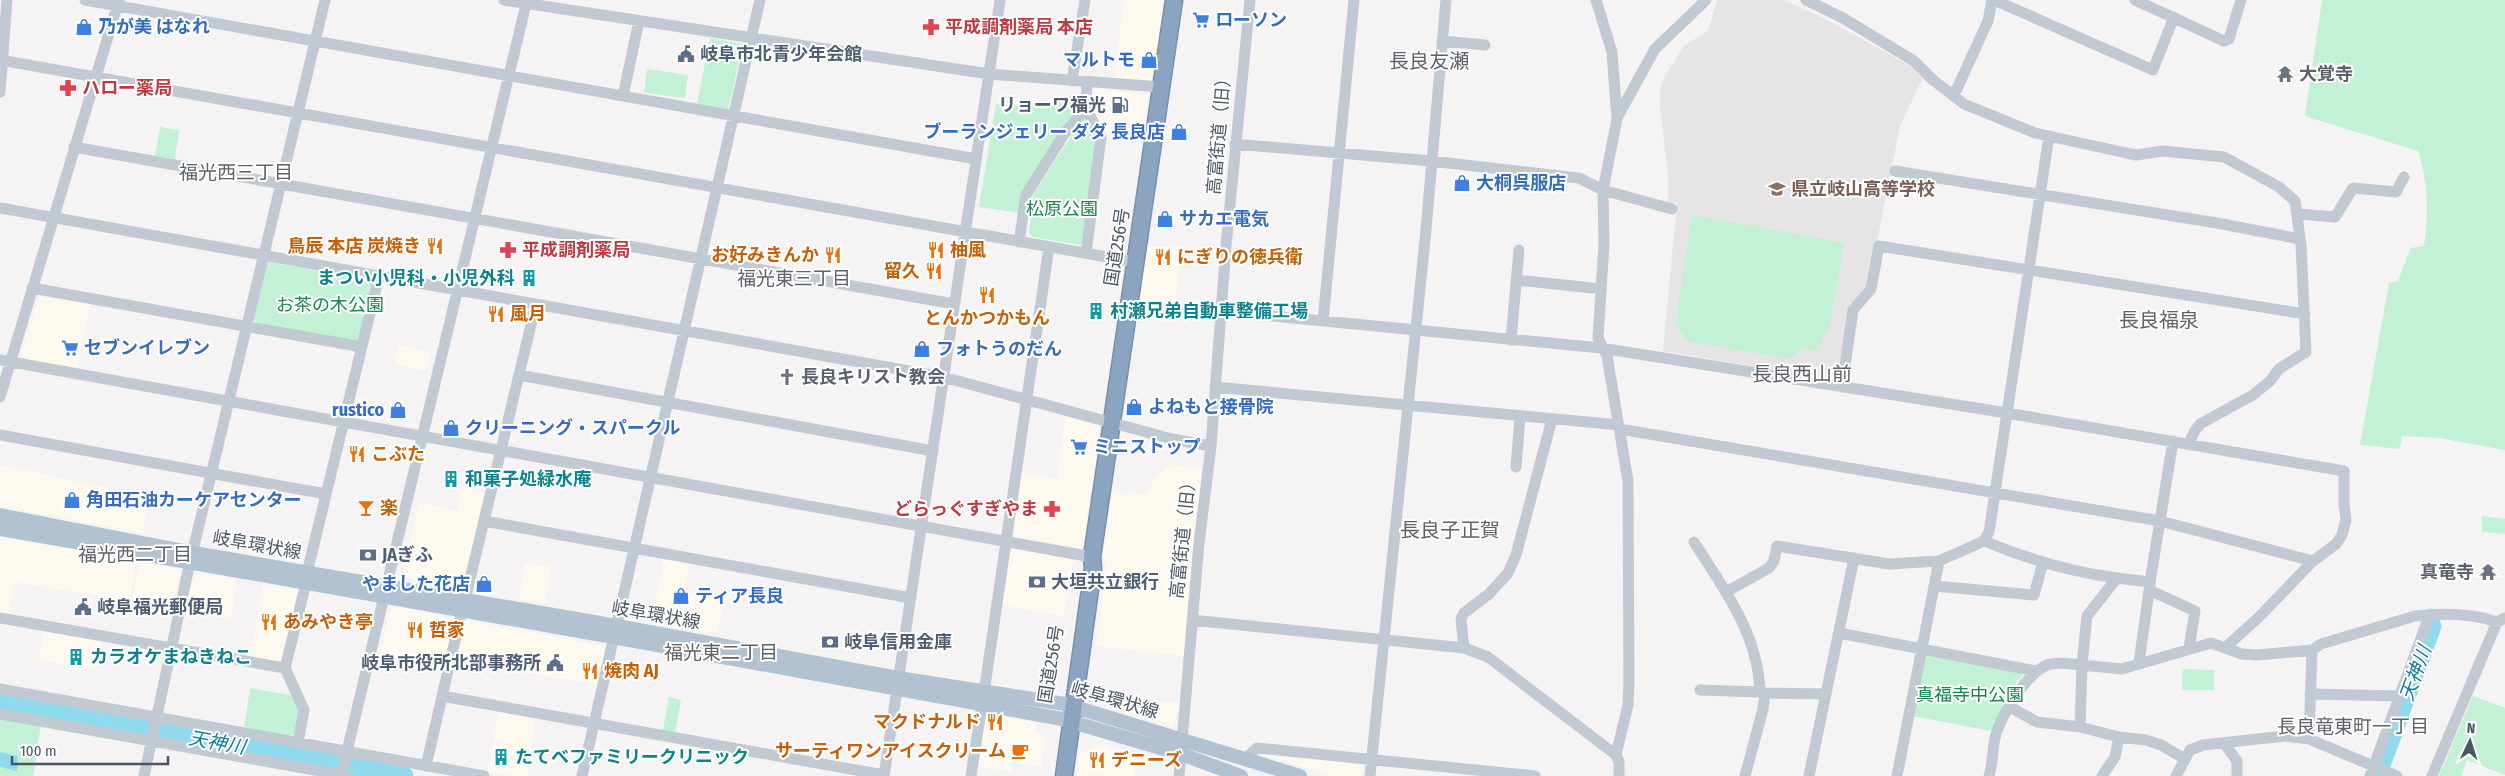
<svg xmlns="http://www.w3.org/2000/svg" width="2505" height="776" font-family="'Fira Sans Condensed','Noto Sans JP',sans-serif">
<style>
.commercial{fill:#fdf9ef}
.education{fill:#e6e4e5}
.green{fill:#c3f1d5}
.water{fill:#90daee}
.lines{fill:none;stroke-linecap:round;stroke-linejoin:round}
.river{stroke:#90daee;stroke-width:19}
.highway-casing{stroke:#7690ad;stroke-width:19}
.minor{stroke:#c1cad2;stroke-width:11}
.major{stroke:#b3c2d1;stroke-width:14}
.highway{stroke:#8ba5c1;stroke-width:16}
.labels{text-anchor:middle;stroke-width:4;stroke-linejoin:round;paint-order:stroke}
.shop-label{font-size:18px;font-weight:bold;fill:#366cbe;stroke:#fff;text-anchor:start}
.health-label{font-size:18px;font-weight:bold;fill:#be3a42;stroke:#fff;text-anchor:start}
.service-label{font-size:18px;font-weight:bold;fill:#4e5e75;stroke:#fff;text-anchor:start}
.worship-label{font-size:18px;font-weight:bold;fill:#5b616d;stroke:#fff;text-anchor:start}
.street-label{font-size:18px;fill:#4a5661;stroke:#fff}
.education-label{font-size:18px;font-weight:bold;fill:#785e54;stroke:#fff;text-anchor:start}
.park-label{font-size:18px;fill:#17864f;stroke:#fff}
.food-label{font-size:18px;font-weight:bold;fill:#c56008;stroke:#fff;text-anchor:start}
.culture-label{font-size:18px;font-weight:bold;fill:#0d838f;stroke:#fff;text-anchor:start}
.neighbourhood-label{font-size:19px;fill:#5f6368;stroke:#fff}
.water-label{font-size:19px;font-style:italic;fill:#0c7c9b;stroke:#fff}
.quarter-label{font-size:20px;fill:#5f6368;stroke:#fff}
</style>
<rect width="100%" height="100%" fill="#f5f3f3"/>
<path class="commercial" d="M1124 0H1166L1155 79 1151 82 1115 78Z
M1095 88 1148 95 1142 137 1104 133 1092 116Z
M1147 245 1178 248 1176 323 1136 317Z
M39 296 91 304 77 368 26 360 22 354Z
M398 345 430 352 426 371 394 364Z
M1065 416 1097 426 1100 429 1083 546 1079 549 1014 536 1012 532 1021 472 1057 479Z
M0 465 150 497 143 533 0 506Z
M1171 465 1202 468 1184 656 1096 646 1106 560 1100 559 1109 492 1146 494 1155 477Z
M461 489 485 493 462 588 415 581 404 567 420 503 457 511Z
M0 537 137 559 130 601 14 582 8 615 0 613Z
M1013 547 1074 559 1064 616 1001 605 1010 552Z
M664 558 689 563 684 592 724 600 718 633 652 622Z
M140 562 176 569 180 573 171 611 131 603Z
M525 563 551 567 545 603 519 599Z
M199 574 237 579 232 618 186 611 193 578Z
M263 584 299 590 282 661 279 663 250 659Z
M394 607 455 618 443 666 381 655 389 611Z
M465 620 602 646 605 649 598 685 455 660Z
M44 629 102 638 97 670 39 660Z
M1132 702H1180L1173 726 1132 713Z
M499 711 536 716 527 776 487 774Z
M986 714 1032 722 1045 741 1041 767 1012 762 1011 771 977 767Z
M1101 743 1135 754V776H1077L1080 754Z
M1257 753 1362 763 1361 776H1332Z"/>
<path class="education" d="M1717 0H1784L1827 20 1911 66 1923 78 1900 126 1868 287 1850 308 1837 380 1663 351 1677 202 1668 204V177L1660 107V90L1664 78 1684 46 1708 31Z"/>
<path class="green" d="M2322 0H2505V450L2440 438 2402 436 2400 449 2360 445 2389 283 2398 281 2411 248 2424 246C2429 214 2428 182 2418 151L2305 116Z
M710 38 743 44 728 109 697 104Z
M647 69 688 75 685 98 644 93Z
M1066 96H1081L1082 108 1021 213 979 207 996 104 1043 107 1065 102Z
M1083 117 1088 118 1102 143 1088 230 1081 245 1033 237 1029 233 1033 195Z
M160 127 179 130 175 159 155 156Z
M1692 215 1844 243 1829 329 1822 338 1818 351 1803 348 1790 359 1689 342 1675 325Z
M269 262 372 281 358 342 256 322 252 318 264 268Z
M2482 516 2505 519V534L2482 532Z
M1929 655 2021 673 2023 676 2017 681 1991 731 1913 716 1925 658Z
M2183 669 2214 670V690H2182Z
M250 688 291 695 300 711 296 734 289 736 244 729Z
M2473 696 2505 708V775L2467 760 2461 776H2439Z
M669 697 681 700 675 733 663 730Z
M0 716 41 724 33 776H0Z"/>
<path class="water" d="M0 752 18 756 17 771 0 767Z"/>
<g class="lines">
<path class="river" d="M0 702 404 776
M2377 776 2432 626"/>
<g class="highway-casing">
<path id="highway" d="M1064 776 1093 568 1092 557 1174 0"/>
</g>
<path class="minor" d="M85 0 976 159
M504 0 989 74 1161 87
M1596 0 1612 52 1617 119 1603 190 1604 244 1598 338 1607 356 1628 481 1629 684 1628 705 1616 755 1619 762V776
M1806 0 1843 18 1914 61 1933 80 1964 104 2035 133 2126 153 2136 155 2163 151 2224 157 2279 187 2295 201 2301 245 2306 352 2279 369 2270 381 2253 395 2200 424 2194 432 2189 444
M1994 0 2153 70 2174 17
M2135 0 2224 41 2229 39 2241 0
M1442 41 1485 45
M0 60 1135 262
M1072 81 1085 0
M0 92 7 0
M1954 95 1988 21 1992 0
M623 96 639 21
M1618 116 1655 49 1706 0
M1235 144 1431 161 1579 178 1603 190 1672 209
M74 147 954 304
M1895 171 2217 223 2300 239
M0 208 943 377 1172 439 1211 446
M2298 214 2335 217 2353 188 2396 192 2404 177
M1019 242 1026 195 1064 134 1086 108
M1086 253 1101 137 1086 108 1087 82
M1516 280 1592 288
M32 288 362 347
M1221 311 1601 348 2007 413 2344 471V505L2346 520 2342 535 2336 544 2313 561 2259 617 2226 647
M1323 321 1354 0
M1511 340 1519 250
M0 360 1092 557
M519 375 933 451
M1215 387 1619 425
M1842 387 1853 310 1871 289 1879 246 2305 314
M0 397 119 0
M1620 429 2160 521 2313 561
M0 435 326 494
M1516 467 1520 417
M484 521 911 598
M1984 541C2027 559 2072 572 2117 578
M1694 542C1724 589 1758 633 1760 692L1765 693
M307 573 379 276
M1934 586 2034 595 2043 562
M2149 590 2195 611 2189 648
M1726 592 1769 568 1774 561 1777 546 1889 564 1939 561
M465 600 536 304
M0 618 285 668 306 583
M1192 620 1464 648 1488 657 1616 755
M1839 633 2036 671
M1464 648 1461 619 1464 613 1489 594 1508 573 1516 555 1552 419
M2139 663 2150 583
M285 668 304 710 298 743
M0 689 484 776
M1700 690 1760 692
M984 693 1049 247
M2310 694 2399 696
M442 696 884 775
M2010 707 2037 722 2080 727 2119 737 2146 740 2161 745 2185 759
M0 714 348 776
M2080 727 2082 665 2122 669 2211 643 2242 654 2257 655 2312 650 2321 644 2415 616C2443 613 2471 613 2497 622
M2309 739 2312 650
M2224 743 2237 761V776
M1245 759 1257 748 1535 776
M426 766 462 610
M144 776 188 571 325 0
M341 776 527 0
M582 776 760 0
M884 776 1000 0
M971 776 982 705
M1179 776 1199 543 1211 446 1226 246 1250 0
M1370 776 1426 230 1446 0
M1745 776 1763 709 1765 693 1826 694
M1809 776 1854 558
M1897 776 1939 561 1984 541 1989 532 2049 136
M1989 776C1993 764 1992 750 1995 738 1999 718 2029 668 2051 664 2060 662 2072 664 2082 665L2087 616 2117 578 2150 582 2173 441
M2102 776 2115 757 2119 737
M2176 776 2190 750 2203 745 2285 736 2309 739 2397 776
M2370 776 2430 614
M2432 776 2497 622 2505 618"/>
<path class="major" d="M0 515 194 553 617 626 898 678 1065 704 1300 776
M0 529 613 637 1062 719 1181 754 1241 776"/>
<use href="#highway" class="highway"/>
</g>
<defs>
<g id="supermarket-bare" transform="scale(1.35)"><path d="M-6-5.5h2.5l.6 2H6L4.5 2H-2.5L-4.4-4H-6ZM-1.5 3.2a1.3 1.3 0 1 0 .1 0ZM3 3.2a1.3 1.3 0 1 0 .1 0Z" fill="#3f7fe0" stroke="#fff" stroke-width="2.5" paint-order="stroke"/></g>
<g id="shop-bare" transform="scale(1.35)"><path d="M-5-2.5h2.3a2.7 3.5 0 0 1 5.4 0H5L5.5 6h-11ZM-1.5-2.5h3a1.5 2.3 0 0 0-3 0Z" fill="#3f7fe0" stroke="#fff" stroke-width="2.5" paint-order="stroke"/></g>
<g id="pharmacy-bare" transform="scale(1.35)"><path d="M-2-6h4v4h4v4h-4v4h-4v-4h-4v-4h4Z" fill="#e0444e" stroke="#fff" stroke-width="2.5" paint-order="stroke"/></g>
<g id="civic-bare" transform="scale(1.35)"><path d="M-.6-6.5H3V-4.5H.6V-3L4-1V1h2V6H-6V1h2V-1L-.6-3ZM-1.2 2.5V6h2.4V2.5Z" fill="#5c6f8a" stroke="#fff" stroke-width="2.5" paint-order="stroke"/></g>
<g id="temple-bare" transform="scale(1.35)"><path d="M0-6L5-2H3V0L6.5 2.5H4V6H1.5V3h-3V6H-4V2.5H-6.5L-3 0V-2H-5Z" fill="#6b7280" stroke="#fff" stroke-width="2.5" paint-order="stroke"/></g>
<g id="fuel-bare" transform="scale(1.35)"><path d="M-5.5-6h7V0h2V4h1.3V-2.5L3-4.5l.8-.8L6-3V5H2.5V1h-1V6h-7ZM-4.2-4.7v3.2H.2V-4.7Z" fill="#5c6f8a" stroke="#fff" stroke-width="2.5" paint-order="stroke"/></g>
<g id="school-bare" transform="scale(1.35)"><path d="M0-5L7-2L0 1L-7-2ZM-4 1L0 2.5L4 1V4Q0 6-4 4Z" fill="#8d6e63" stroke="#fff" stroke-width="2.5" paint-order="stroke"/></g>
<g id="restaurant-bare" transform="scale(1.35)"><path d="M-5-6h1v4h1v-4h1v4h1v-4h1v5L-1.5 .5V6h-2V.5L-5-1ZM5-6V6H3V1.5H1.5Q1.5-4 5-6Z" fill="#e8710a" stroke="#fff" stroke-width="2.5" paint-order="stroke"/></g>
<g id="building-bare" transform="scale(1.35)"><path d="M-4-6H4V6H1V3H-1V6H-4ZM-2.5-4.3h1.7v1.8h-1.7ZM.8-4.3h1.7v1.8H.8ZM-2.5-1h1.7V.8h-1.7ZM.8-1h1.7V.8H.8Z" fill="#0f9aa8" stroke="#fff" stroke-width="2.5" paint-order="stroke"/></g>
<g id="church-bare" transform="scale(1.35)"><path d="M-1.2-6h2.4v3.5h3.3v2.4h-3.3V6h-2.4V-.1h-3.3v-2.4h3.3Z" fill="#6b7280" stroke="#fff" stroke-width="2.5" paint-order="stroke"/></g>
<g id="bar-bare" transform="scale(1.35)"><path d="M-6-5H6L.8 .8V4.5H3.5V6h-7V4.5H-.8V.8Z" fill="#e8710a" stroke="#fff" stroke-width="2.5" paint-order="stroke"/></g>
<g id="bank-bare" transform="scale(1.35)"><path d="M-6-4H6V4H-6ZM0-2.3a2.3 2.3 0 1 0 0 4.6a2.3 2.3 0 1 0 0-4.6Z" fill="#5c6f8a" stroke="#fff" stroke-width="2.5" paint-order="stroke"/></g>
<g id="cafe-bare" transform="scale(1.35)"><path d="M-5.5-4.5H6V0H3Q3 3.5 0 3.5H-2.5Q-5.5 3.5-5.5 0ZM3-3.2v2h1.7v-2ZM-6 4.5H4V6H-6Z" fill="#e8710a" stroke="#fff" stroke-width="2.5" paint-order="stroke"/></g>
</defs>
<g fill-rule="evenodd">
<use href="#supermarket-bare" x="1201" y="20"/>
<use href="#shop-bare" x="84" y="27"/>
<use href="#pharmacy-bare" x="931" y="27"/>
<use href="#civic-bare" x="686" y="54"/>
<use href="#shop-bare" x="1149" y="60"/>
<use href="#temple-bare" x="2285" y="74"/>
<use href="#pharmacy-bare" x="68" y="88"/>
<use href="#fuel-bare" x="1120" y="105"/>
<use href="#shop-bare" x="1179" y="132"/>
<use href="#shop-bare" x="1462" y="183"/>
<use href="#school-bare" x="1777" y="189"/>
<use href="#shop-bare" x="1165" y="219"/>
<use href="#restaurant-bare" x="435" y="246"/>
<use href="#pharmacy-bare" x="508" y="250"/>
<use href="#restaurant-bare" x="936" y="250"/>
<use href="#restaurant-bare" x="833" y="255"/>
<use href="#restaurant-bare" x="1163" y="257"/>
<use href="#restaurant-bare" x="934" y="271"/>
<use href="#building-bare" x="529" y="278"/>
<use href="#restaurant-bare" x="987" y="295"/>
<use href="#building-bare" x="1096" y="311"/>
<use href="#restaurant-bare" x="496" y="314"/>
<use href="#supermarket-bare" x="70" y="348"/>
<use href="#shop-bare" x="922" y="349"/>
<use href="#church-bare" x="787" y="377"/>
<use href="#shop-bare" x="1134" y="407"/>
<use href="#shop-bare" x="398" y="410"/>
<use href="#shop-bare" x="451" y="428"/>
<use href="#supermarket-bare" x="1079" y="447"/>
<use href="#restaurant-bare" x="357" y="454"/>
<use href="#building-bare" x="451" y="479"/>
<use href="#shop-bare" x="72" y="500"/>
<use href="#bar-bare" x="366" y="508"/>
<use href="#pharmacy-bare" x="1052" y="509"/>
<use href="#bank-bare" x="368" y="555"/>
<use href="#temple-bare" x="2488" y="572"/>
<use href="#bank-bare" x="1037" y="582"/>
<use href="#shop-bare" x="484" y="584"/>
<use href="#shop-bare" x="681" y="596"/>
<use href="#civic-bare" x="83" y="607"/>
<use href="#restaurant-bare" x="269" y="622"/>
<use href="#restaurant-bare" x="415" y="630"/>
<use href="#bank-bare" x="830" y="642"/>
<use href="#building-bare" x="76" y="657"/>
<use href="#civic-bare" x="555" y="663"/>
<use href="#restaurant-bare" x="590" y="671"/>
<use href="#restaurant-bare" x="995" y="722"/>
<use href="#cafe-bare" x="1020" y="751"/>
<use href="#building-bare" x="501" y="757"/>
<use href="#restaurant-bare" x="1097" y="760"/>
</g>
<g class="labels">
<g class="shop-label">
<text x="1215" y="26">ローソン</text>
<text x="98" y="33">乃が美 はなれ</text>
<text x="1135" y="66" text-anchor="end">マルトモ</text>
<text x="1165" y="138" text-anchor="end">ブーランジェリー ダダ 長良店</text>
<text x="1476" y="189">大桐呉服店</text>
<text x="1179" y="225">サカエ電気</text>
<text x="84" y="354">セブンイレブン</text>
<text x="936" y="355">フォトうのだん</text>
<text x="1148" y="413">よねもと接骨院</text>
<text x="384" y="416" text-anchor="end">rustico</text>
<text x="465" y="434">クリーニング・スパークル</text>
<text x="1093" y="453">ミニストップ</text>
<text x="86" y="506">角田石油カーケアセンター</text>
<text x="470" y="590" text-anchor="end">やました花店</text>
<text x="695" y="602">ティア長良</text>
</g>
<g class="health-label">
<text x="945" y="33">平成調剤薬局 本店</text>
<text x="82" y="94">ハロー薬局</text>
<text x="522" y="256">平成調剤薬局</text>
<text x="1038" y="515" text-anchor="end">どらっぐすぎやま</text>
</g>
<g class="service-label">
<text x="700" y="60">岐阜市北青少年会館</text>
<text x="1106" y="111" text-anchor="end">リョーワ福光</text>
<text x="382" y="561">JAぎふ</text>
<text x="1051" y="588">大垣共立銀行</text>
<text x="97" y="613">岐阜福光郵便局</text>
<text x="844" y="648">岐阜信用金庫</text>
<text x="541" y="669" text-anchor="end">岐阜市役所北部事務所</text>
</g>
<g class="worship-label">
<text x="2299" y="80">大覚寺</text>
<text x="801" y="383">長良キリスト教会</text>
<text x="2474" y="578" text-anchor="end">真竜寺</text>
</g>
<g class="street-label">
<text transform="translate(1219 132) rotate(-85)" y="6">高富街道（旧）</text>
<text transform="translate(1117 247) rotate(-81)" y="6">国道256号</text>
<text transform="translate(1183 536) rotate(-84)" y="6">高富街道（旧）</text>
<text transform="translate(257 545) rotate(10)" y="6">岐阜環状線</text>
<text transform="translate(656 615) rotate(10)" y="6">岐阜環状線</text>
<text transform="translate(1051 664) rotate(-81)" y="6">国道256号</text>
<text transform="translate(1115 700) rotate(16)" y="6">岐阜環状線</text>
</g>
<g class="education-label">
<text x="1791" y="195">県立岐山高等学校</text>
</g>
<g class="park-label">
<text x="1062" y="215">松原公園</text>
<text x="330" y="311">お茶の木公園</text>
<text x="1970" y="701">真福寺中公園</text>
</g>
<g class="food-label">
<text x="421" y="252" text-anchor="end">鳥辰 本店 炭焼き</text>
<text x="950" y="256">柚風</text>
<text x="819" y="261" text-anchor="end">お好みきんか</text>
<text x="1177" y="263">にぎりの徳兵衛</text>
<text x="920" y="277" text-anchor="end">留久</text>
<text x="510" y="320">風月</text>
<text x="987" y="324" text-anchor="middle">とんかつかもん</text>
<text x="371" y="460">こぶた</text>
<text x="380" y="514">楽</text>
<text x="283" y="628">あみやき亭</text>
<text x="429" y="636">哲家</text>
<text x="604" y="677">焼肉 AJ</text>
<text x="981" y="728" text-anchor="end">マクドナルド</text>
<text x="1006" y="757" text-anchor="end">サーティワンアイスクリーム</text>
<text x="1111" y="766">デニーズ</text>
</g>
<g class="culture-label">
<text x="515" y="284" text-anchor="end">まつい小児科・小児外科</text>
<text x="1110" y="317">村瀬兄弟自動車整備工場</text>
<text x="465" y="485">和菓子処緑水庵</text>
<text x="90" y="663">カラオケまねきねこ</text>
<text x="515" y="763">たてべファミリークリニック</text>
</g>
<g class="neighbourhood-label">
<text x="236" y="179">福光西三丁目</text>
<text x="794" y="285">福光東三丁目</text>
<text x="135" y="561">福光西二丁目</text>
<text x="721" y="659">福光東二丁目</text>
<text x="2353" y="733">長良竜東町一丁目</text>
</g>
<g class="water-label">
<text transform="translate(2415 673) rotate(-70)" y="7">天神川</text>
<text transform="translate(217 742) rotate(10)" y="7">天神川</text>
</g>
<g class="quarter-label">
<text x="1429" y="68">長良友瀬</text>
<text x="2159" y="327">長良福泉</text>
<text x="1802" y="381">長良西山前</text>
<text x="1450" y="537">長良子正賀</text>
</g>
</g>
<g transform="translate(2470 741) rotate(4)" stroke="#ffffff" stroke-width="4" paint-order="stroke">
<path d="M0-4L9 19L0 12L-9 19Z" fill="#4a5661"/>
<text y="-8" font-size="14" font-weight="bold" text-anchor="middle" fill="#4a5661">N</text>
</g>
<path d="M12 756v8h156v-8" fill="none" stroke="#4a5661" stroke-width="2.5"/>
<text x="20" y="756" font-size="15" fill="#4a5661" stroke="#ffffff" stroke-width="4" paint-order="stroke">100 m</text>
</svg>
